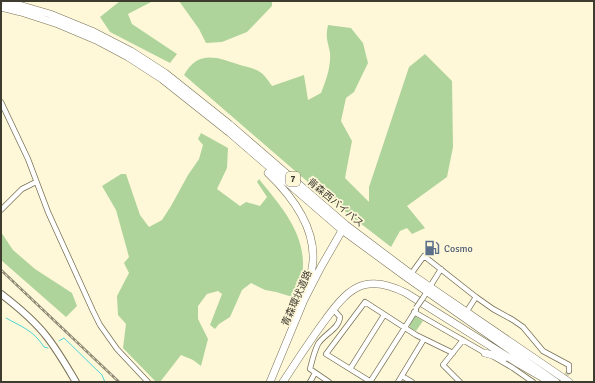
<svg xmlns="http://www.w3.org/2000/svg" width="595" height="383" font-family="Signika,'Noto Sans JP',sans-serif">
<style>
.green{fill:#afd49b}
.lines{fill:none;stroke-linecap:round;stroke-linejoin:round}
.stream{stroke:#53d3d5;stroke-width:1}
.minor-tunnel{stroke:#d8d2b7;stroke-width:4.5;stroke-dasharray:4.5 2;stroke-linecap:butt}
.minor-casing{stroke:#777156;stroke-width:6}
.major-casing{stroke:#777156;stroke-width:8}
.highway-casing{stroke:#777156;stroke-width:8}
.minor{stroke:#fff;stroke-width:4.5}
.major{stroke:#fff;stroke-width:6}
.highway{stroke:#fff;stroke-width:7}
.rail-casing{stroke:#8e8a76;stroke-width:2.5}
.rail{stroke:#fef8d9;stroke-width:1;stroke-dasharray:3;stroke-linecap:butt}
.minor-bridge-casing{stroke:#777156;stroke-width:6;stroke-linecap:butt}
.minor-bridge{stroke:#fff;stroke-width:4.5}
.labels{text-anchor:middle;stroke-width:3.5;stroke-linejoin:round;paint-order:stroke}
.shield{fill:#fef8d9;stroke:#787462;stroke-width:1}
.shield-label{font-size:9px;font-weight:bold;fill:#3e3b2f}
.street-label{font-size:10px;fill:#3e3b2f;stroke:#fef8d9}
.service-label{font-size:10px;fill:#4e5e75;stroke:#fef8d9;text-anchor:start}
</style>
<rect width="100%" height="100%" fill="#fef8d9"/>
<path class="green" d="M120 1H153L128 14 132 24 177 54 170 63 110 32 100 17Z
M179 1H272V6L247 32 222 42 206 43 199 29Z
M328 25 351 28 363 43 368 63 354 92 346 98 341 121 352 141 345 178 369 202V187L409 67 425 54 452 81 453 147 447 177 407 206 425 228 412 234 407 228 400 231 391 247 316 189 184 75C198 50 216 57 240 65 246 67 255 68 260 72 265 75 269 82 272 86L304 75 308 100 321 93C326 80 331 67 330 53 328 41 325 39 328 25Z
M201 133 228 148 227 168 217 189 240 206 246 202 260 206 267 197 257 182 259 179C290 217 316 247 296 298L276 292 265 290 251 283 242 290 230 317 219 324 215 329 210 325 222 294 218 291 207 294 198 306V319L208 339 201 366 193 360 181 355 160 382H156L123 348 126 324 118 315 117 296 129 273 124 263 129 257 116 210 102 186 121 174H126L140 215 149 227 162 220 171 206 188 175 199 159 203 145 198 139Z
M1 232 13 250 35 269 72 293 77 306 66 317 1 260Z
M415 316 423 321 416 331 410 328 409 324Z"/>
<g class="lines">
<path class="stream" d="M6 318C22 327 33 330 44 347L48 348
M59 341 64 338 102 375 105 382"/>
<path class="minor-tunnel" d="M562 382 569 371"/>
<g class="minor-casing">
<path id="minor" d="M1 102 28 159 48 212 93 311 100 325 117 349 148 382
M1 210 22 189 36 182
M411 274 424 256 476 297 493 309 513 320 523 327 543 351 569 365V371
M423 298 441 269
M467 311 476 297
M414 312 487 354
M494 357 513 368 533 382
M350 369 384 315
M402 376 412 382
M310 382 315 373
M329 382 310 369C312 361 314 352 318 344 324 334 339 329 340 317L333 309
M370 382 416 310
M371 382 326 354 365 302 416 335 453 353
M398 382 424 339
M460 382 443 365 463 340"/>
</g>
<g class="major-casing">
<path id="major" d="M1 294C18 307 34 320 47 337 58 351 67 367 76 382"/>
</g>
<g class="highway-casing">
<path id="highway" d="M5 1 50 14 94 32 131 51 165 73 229 124 346 225 411 274 569 382
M1 7 21 12 58 24 96 40 128 57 162 79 230 133 342 230 406 277 556 382
M268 173C292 196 315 226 313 261 312 274 307 288 304 300
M485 353 504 358
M270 382 304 300 321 267 344 227
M283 382C296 362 309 342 323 323 347 290 363 271 406 293L519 364 545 379"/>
</g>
<use href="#minor" class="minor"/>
<use href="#major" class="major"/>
<use href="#highway" class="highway"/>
<g class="rail-casing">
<path id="rail" d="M1 270 119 382"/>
</g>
<use href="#rail" class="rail"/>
<g class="minor-bridge-casing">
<path id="minor-bridge" d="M416 308 423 298"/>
</g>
<use href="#minor-bridge" class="minor-bridge"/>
</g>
<defs>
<g id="fuel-bare" transform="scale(1.2)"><path d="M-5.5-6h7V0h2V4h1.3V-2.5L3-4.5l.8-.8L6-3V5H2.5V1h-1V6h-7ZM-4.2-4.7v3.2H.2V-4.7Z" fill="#5c6f8a" stroke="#fef8d9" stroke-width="2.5" paint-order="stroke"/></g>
</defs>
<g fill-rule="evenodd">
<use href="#fuel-bare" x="432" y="248"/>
</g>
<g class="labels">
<rect class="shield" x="286" y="172" width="14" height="14" rx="3"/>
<g class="shield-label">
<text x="293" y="182">7</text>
</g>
<g class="street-label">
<text transform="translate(336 202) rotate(40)" y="4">青森西バイパス</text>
<text transform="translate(296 298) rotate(-66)" y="4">青森環状道路</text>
</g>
<g class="service-label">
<text x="444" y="252">Cosmo</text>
</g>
</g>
<rect width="595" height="383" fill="none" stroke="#3e3b2f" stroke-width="4"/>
</svg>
